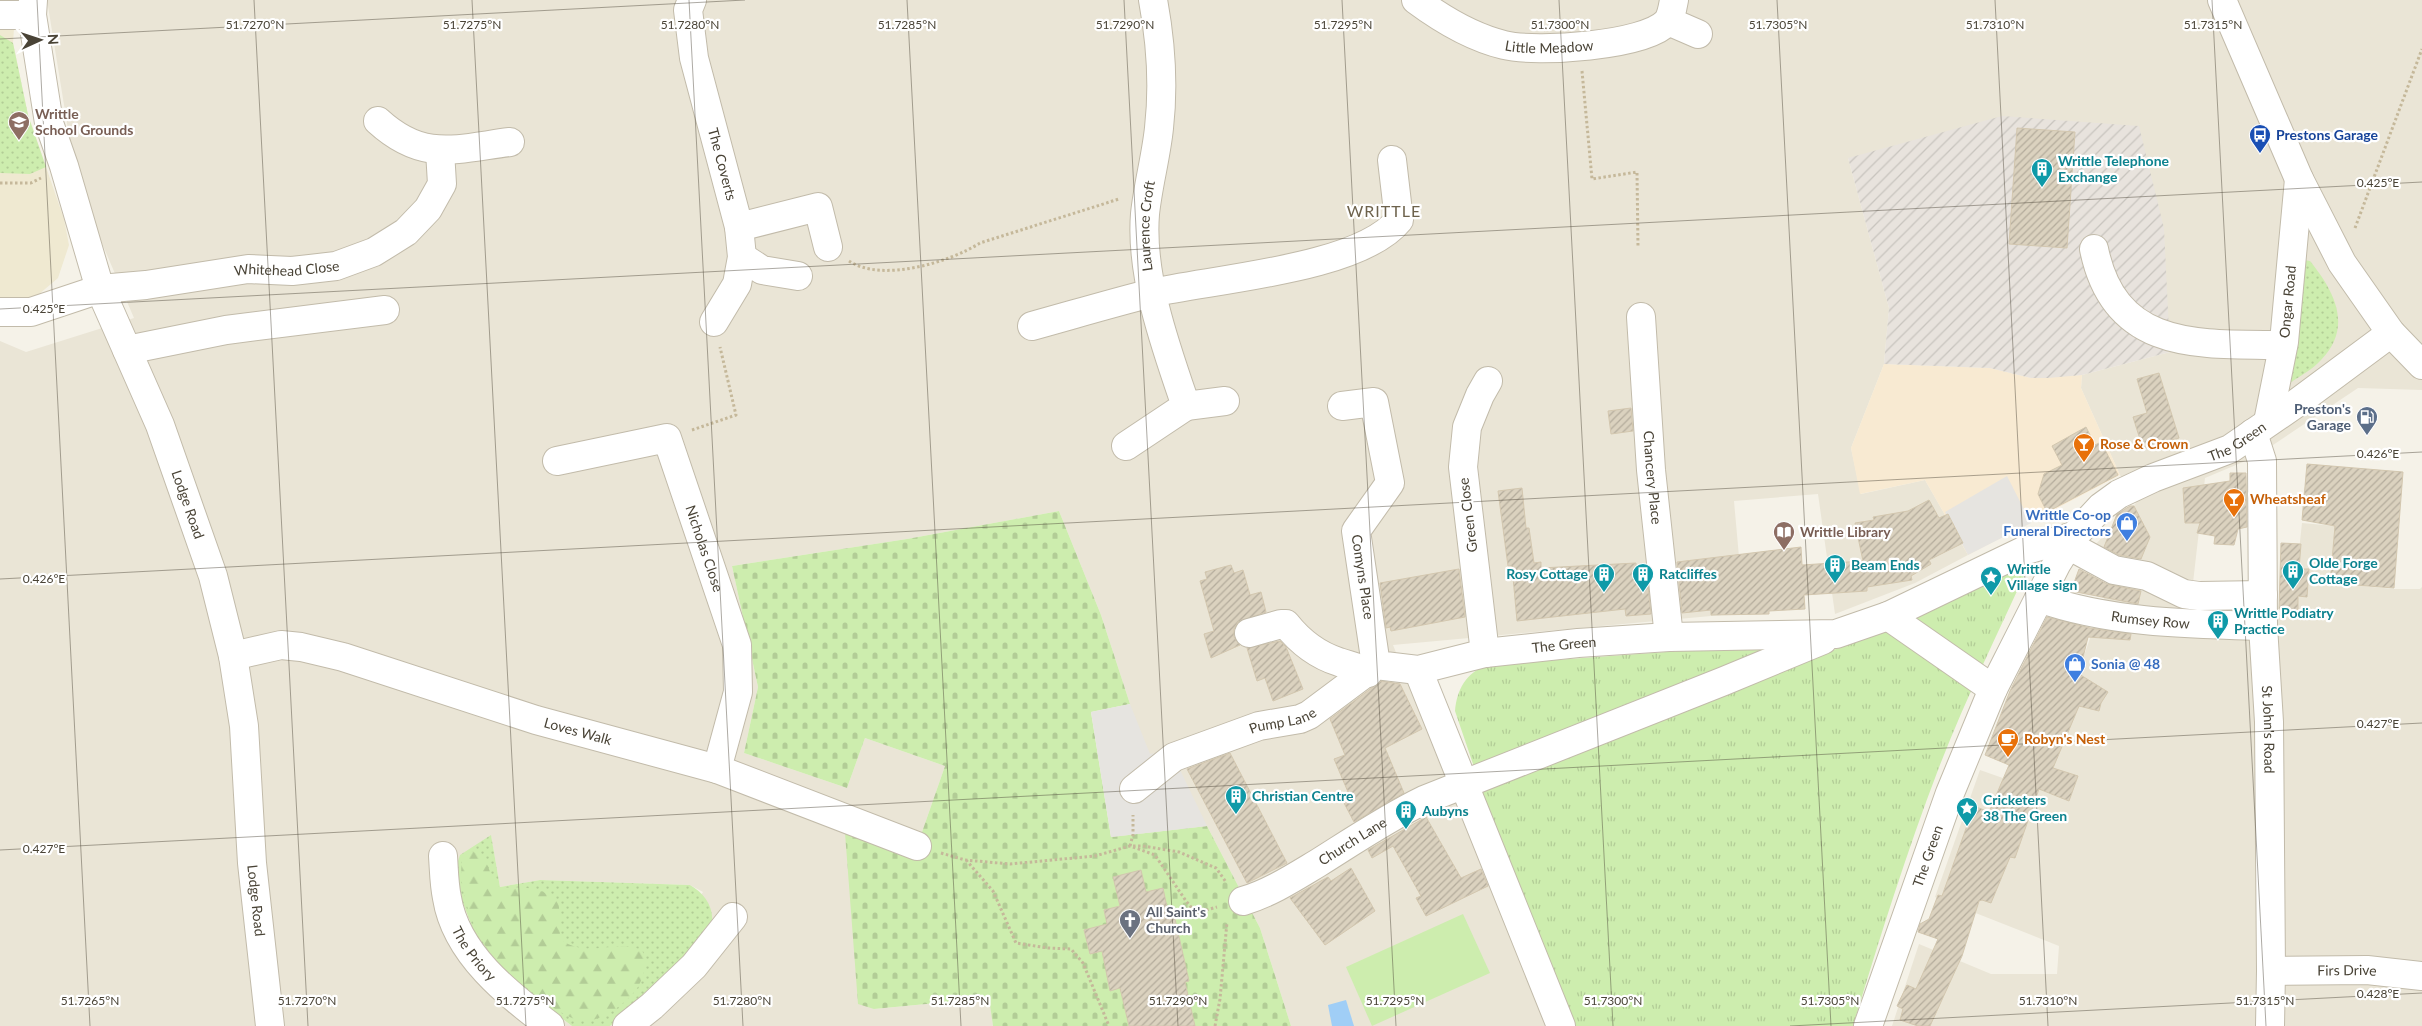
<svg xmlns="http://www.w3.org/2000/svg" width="2422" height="1026" font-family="Lato,sans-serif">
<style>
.residential{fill:#eae5d6}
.commercial{fill:#f8ead2}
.industrial{fill:url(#industrial-furrows)}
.education{fill:#efe9d1}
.grass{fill:url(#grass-dots)}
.forest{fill:url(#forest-firs)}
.cemetery{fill:url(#cemetery-stones)}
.park{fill:url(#park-tufts)}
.pitch{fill:#cdedae}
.parking{fill:#e6e4e0}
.water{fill:#a0cef6}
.building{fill:url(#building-hatch);stroke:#d3c7af}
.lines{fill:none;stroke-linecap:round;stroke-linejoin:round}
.minor-casing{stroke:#c2bbaa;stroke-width:30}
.path{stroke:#c5b89a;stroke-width:3;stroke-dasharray:2.5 2.5;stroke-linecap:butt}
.minor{stroke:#fff;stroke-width:28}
.ticks{fill:none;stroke:#494336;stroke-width:1;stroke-opacity:0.45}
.labels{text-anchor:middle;stroke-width:4.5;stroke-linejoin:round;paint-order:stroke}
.street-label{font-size:14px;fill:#494336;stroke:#fff}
.education-label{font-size:14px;font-weight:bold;fill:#785e54;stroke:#fff;text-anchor:start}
.transit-label{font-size:14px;font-weight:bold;fill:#164399;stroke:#fff;text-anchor:start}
.culture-label{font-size:14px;font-weight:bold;fill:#0d838f;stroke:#fff;text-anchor:start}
.service-label{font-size:14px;font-weight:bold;fill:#4e5e75;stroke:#fff;text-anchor:end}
.food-label{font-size:14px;font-weight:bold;fill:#c56008;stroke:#fff;text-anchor:start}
.shop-label{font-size:14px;font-weight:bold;fill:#366cbe;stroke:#fff;text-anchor:end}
.worship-label{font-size:14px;font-weight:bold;fill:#5b616d;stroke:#fff;text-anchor:start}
.quarter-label{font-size:16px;letter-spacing:1px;fill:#6d624c;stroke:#fff}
.ticks-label{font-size:12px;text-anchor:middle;fill:#494336;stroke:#fff;stroke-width:4.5;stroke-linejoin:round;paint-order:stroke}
</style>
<defs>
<pattern id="industrial-furrows" width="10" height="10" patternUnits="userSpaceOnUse" patternTransform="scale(1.25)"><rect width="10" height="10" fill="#e8e3dd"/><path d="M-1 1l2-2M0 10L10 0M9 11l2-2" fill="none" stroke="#c8c4be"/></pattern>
<pattern id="grass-dots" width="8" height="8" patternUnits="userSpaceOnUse" patternTransform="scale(1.25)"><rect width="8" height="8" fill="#cdedae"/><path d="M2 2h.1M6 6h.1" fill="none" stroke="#b2cc96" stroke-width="1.8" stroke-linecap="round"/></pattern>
<pattern id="forest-firs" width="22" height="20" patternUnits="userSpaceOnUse" patternTransform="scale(1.25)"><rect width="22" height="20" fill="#cdedae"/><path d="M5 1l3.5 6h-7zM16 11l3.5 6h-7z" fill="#b2cc96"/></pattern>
<pattern id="cemetery-stones" width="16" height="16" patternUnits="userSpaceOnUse" patternTransform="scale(1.25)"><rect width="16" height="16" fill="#cdedae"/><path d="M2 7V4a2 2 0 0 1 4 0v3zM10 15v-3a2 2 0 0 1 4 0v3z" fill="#b2cc96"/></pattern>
<pattern id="park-tufts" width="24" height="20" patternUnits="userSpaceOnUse" patternTransform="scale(1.25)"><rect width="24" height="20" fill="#cdedae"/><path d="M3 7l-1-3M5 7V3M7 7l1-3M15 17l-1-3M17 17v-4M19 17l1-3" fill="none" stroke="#b2cc96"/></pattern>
<pattern id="building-hatch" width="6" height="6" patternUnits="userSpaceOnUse" patternTransform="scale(1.25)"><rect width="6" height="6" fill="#dbd2bf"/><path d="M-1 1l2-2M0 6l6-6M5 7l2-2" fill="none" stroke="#b4ac9c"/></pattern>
</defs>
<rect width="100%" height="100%" fill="#f5f2e8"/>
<path class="residential" d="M47 0H2422V390L2358 388 2255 457 2205 478 2190 609 2292 615 2302 523 2335 526 2330 583 2394 589H2420L2422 587V1026H1892L1919 944 1991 974H2057L2059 946 1935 897 1980 770 2037 790 2116 564 2089 551 2136 503 2120 475 2081 388 2082 375 2170 352 1848 158 1889 308 1884 364 1851 448 1861 494 1925 480 1968 555 1915 583 1835 614 1818 494 1734 501 1744 613 1393 645 1547 1026H1291L1260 928 1207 826 1111 837 1130 704 1101 615 1059 511 907 539 732 566 758 687 744 753 847 788 865 738 945 766 914 855 874 1009 990 998 993 1026H610L621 1019 703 892 690 885 540 880 500 887 491 836 461 898 468 919 476 937 557 1015 572 1026H0V341L26 352 134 318 77 185Z"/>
<path class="commercial" d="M1884 364 1990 368 2031 378 2082 375 2081 388 2120 475 1968 555 1925 480 1860 494 1851 448Z"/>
<path class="industrial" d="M2002 116 2139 126 2164 228 2170 352 2082 375 2048 378H2031L1990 368 1884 364 1889 308 1848 158Z"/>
<path class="education" d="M0 0H16L13 43 28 115 64 219 69 245 58 278 38 295 12 301 0 298Z"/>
<path class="grass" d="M0 35 13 43 28 115 46 167 30 174 0 173Z
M2299 259 2310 261C2335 292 2353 327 2321 360 2313 369 2300 376 2290 383Z
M491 835 500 887 540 880 690 885C706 894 717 911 710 930 702 952 632 1011 610 1026H572L519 986 488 954 476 937 461 898 456 867 460 855Z"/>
<path class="forest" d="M472 851C494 861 485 874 500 888 522 887 540 886 558 901 561 915 558 927 561 940 590 959 612 939 642 950L647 963C644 970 643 978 639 985 630 1001 605 1019 587 1021 563 1024 501 968 487 948 471 924 456 884 463 855Z"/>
<path class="cemetery" d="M1059 511 1101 615 1130 704 1091 712 1111 837 1207 826 1260 928 1291 1026H993L989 998 874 1009 858 1004 845 833 914 855 945 766 865 738 847 788 744 753 758 687 732 566 907 539Z"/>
<path class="park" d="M2029 565C1998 633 1965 700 1938 770 1906 854 1879 940 1853 1026H1575L1488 808 1455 711C1457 689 1466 673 1487 665L1776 644 1787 669 1890 627 2021 566Z"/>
<path class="pitch" d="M1463 914 1490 973 1372 1026 1346 967Z"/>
<path class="parking" d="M2007 476 2031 523 1968 555 1945 512Z
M1130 704 1150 754 1171 751 1207 826 1111 837 1091 712Z"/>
<path class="water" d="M1346 1000 1354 1026H1332L1328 1005Z"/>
<path class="building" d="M2017 128 2075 132 2067 248 2009 244Z
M2159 373 2179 438 2143 449 2133 417 2147 413 2137 379Z
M1631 408 1633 431 1611 434 1608 411Z
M2086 427 2095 445 2101 442 2118 475 2047 512 2038 494 2044 474 2062 465 2052 446Z
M2307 464 2403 472 2394 588 2330 583 2335 526 2302 520Z
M2230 473H2246L2247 527 2238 529 2234 545 2214 544 2215 536 2197 533 2200 523H2185L2183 488 2230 481Z
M1522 488 1526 528H1529L1534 563 1541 562V568L1636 563V567L1646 566 1651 614 1626 616 1625 609 1517 621 1512 566H1508L1498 491Z
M1929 500 1939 518 1948 514 1963 543 1929 560 1931 564 1911 576 1912 580 1867 587V591L1804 595 1805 609 1769 611V614L1711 615V610L1682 613 1677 562 1801 547 1802 565 1863 561 1855 523 1874 520 1873 517 1908 511Z
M2130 506H2134L2150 537 2141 559 2119 555 2104 547 2117 514Z
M2281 543 2301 544 2299 569H2309L2307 597 2298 596V610L2279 609Z
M1231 565 1234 573 1243 570 1250 595 1261 592 1266 612 1238 622 1234 629V637L1240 645 1211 658 1204 634 1214 631 1200 581 1207 579 1205 572Z
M1459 569 1465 617 1391 631 1390 627 1386 628 1380 583Z
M2079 569 2107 584 2141 591 2138 604 2071 591Z
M2047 617 2090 628 2131 634 2130 640 2088 637 2079 674 2108 692 2101 703 2099 711 2079 706 2053 768 2078 776 2069 801 2039 789 2015 858 2010 857 1991 903 1982 900 1979 901 1962 956 1930 1026H1918L1900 1020 1903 1009 1897 1006 1907 985 1916 989 1938 939 1918 932 1920 924 1929 919 1938 895 1942 896 1974 806 1989 812 2009 765 1985 755 2010 691Z
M1280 641 1286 647 1303 689 1273 701 1265 678 1257 681 1247 648Z
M1381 681 1400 684 1422 729 1385 748 1404 793 1354 822 1344 803 1351 799 1334 759 1345 755 1330 719Z
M1230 753 1287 863 1247 883 1187 769Z
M1426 817 1461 878 1481 869 1488 886 1426 916 1416 898 1421 896 1393 846 1372 858 1368 850Z
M1351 868 1375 911 1325 945 1290 898 1328 877 1331 881Z
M1141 870 1146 892 1163 888 1168 912 1173 910 1189 981 1185 982 1195 1026H1129L1120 988 1110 991 1102 951 1090 954 1084 930 1107 924 1104 910 1120 906 1113 877Z"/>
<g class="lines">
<g class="minor-casing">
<g id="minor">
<path id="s1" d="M33 0 32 15 49 123 64 166 100 289 160 425 213 576 233 656 244 726 252 863 270 1026"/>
<path id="s2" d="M692 0 688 10 694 58 739 227 742 257 737 284 714 322"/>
<path id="s3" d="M1416 0C1443 20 1471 37 1504 45 1536 53 1645 46 1667 22 1671 17 1673 6 1674 0"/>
<path d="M2222 0 2299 179 2342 263 2391 333 2422 365"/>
<path d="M0 15H32"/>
<path d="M1668 21 1698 34"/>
<path d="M378 121C423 162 455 149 510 142"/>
<path d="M739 227 818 207 828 247"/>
<path d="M2094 249C2115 352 2200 344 2283 345"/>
<path d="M742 257 762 270 798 276"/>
<path id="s4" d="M0 312H31L100 289 146 285 248 269 292 271 336 266 374 252 406 232 428 209 442 184 440 151"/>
<path id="s5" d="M1641 317 1651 470 1669 637"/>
<path d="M1032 326C1072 315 1112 303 1152 293 1213 279 1360 269 1399 220L1392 160"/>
<path d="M127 350 226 330 385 310"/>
<path d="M1186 406 1225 401"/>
<path id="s6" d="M1342 406 1374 402 1390 483 1356 531 1376 665 1418 670 1485 653 1578 643 1669 637 1836 634 1888 616 2023 551 2074 536"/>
<path id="s7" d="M2268 422 2284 342 2299 179"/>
<path id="s8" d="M2253 433 2262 461 2263 626 2269 722 2271 971 2270 1026"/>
<path id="s9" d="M1126 446 1186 406C1166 348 1140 276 1145 214 1148 185 1156 157 1159 128 1164 84 1161 43 1153 0"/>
<path id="s10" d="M557 461 667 438 737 645 738 692 717 769"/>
<path d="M2068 545 2114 570 2147 576 2184 594 2199 596 2263 595"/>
<path id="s11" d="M2039 598C2110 623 2188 624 2263 626"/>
<path d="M1888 616 1993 689"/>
<path d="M1249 633 1281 624H1286C1301 643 1317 655 1339 662 1350 666 1359 667 1368 673"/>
<path d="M1485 653 1463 467 1467 427 1480 395 1488 381"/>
<path id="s12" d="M233 656 281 645 301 647 343 657 536 720 717 769 917 846"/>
<path d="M1418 670 1561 1026"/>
<path id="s13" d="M1134 789 1174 757 1259 726 1300 719 1309 715 1376 665"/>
<path id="s14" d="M443 856C444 870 444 884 447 898 456 954 508 994 550 1026"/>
<path id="s15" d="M1243 901C1270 893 1293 878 1318 863 1353 841 1387 818 1424 800L1724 681 1823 640"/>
<path id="s16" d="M2271 971 2367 970 2422 976"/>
<path d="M627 1026 652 1006 694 966 733 917"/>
<path id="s17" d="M1868 1026 1950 793 1993 689 2057 563 2074 536 2101 507 2119 494 2153 478 2230 449 2294 405 2391 333"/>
</g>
</g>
<path class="path" d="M1582 71 1592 179 1637 172 1638 247
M0 183H31L41 178
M2355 228 2422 49
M849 261C882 283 950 262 980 243L1119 199
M692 430 736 415 720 347
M1130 846 1133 835V815
M1133 847 1155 855 1186 901 1196 913 1217 907
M941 853 965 860 1010 864 1095 856 1130 846H1143L1179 852 1216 868 1226 882
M966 860 993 891 1016 943 1048 948 1071 949 1083 963 1109 1026
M1215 1026 1220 999 1227 922"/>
<use href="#minor" class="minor"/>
</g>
<path class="ticks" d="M37 0 90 1026M254 0 308 1026M472 0 526 1026M689 0 743 1026M907 0 961 1026M1124 0 1178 1026M1342 0 1396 1026M1559 0 1613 1026M1777 0 1831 1026M1995 0 2048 1026M2212 0 2266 1026M0 39 745 0M0 309 2422 182M0 579 2422 452M0 850 2422 723M1790 1026 2422 993"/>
<defs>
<g id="school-pin" transform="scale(1.125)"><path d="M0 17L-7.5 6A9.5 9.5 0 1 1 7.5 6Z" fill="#8d6e63" stroke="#fff"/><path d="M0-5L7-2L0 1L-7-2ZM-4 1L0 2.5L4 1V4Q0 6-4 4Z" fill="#fff"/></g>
<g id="bus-pin" transform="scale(1.125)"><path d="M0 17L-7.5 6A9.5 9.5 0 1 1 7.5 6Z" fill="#1a4fb4" stroke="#fff"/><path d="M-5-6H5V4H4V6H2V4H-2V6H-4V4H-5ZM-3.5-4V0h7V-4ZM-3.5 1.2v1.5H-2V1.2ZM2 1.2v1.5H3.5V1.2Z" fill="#fff"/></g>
<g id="building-pin" transform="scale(1.125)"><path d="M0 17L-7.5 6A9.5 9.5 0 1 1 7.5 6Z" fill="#0f9aa8" stroke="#fff"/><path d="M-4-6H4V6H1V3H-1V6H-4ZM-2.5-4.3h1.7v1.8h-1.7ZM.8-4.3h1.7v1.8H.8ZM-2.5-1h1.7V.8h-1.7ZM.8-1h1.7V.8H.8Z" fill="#fff"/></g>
<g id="fuel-pin" transform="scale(1.125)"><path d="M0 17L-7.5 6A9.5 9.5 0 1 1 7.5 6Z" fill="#5c6f8a" stroke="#fff"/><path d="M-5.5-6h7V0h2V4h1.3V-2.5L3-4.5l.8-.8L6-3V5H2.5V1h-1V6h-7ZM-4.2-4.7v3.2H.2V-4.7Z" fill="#fff"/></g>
<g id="bar-pin" transform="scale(1.125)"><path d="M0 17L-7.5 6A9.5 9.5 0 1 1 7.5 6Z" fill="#e8710a" stroke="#fff"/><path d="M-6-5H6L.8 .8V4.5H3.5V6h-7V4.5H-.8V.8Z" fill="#fff"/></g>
<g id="shop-pin" transform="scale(1.125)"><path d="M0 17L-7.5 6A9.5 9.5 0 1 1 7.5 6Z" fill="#3f7fe0" stroke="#fff"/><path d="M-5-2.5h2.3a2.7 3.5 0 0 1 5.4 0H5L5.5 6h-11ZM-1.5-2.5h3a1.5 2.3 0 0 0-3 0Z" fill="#fff"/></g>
<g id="library-pin" transform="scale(1.125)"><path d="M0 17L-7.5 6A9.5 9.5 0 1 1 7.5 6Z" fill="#8d6e63" stroke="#fff"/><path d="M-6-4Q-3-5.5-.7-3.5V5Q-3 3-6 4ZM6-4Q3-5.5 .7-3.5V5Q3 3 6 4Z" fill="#fff"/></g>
<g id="sight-pin" transform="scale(1.125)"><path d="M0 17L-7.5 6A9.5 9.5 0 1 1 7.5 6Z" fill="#0f9aa8" stroke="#fff"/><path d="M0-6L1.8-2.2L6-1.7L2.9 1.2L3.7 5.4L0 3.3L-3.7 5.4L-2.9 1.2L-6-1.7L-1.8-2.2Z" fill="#fff"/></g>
<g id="cafe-pin" transform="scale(1.125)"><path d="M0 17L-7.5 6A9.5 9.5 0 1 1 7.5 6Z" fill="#e8710a" stroke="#fff"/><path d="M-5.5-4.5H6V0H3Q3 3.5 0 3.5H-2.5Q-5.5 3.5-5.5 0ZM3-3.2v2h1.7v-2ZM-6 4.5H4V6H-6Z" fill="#fff"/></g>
<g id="church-pin" transform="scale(1.125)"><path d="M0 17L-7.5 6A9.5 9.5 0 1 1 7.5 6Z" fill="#6b7280" stroke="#fff"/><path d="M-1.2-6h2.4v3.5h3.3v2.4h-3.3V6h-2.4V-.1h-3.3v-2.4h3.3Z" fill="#fff"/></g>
</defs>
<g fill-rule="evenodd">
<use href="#school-pin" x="19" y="122"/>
<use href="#bus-pin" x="2260" y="135"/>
<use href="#building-pin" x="2042" y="169"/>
<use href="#fuel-pin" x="2367" y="417"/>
<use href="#bar-pin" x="2084" y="444"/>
<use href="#bar-pin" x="2234" y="499"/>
<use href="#shop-pin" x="2127" y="523"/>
<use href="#library-pin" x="1784" y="532"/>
<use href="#building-pin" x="1835" y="565"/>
<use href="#building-pin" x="2293" y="571"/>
<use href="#building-pin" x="1604" y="574"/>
<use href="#building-pin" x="1643" y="574"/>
<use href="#sight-pin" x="1991" y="577"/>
<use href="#building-pin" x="2218" y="621"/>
<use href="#shop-pin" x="2075" y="664"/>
<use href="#cafe-pin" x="2008" y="739"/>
<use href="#building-pin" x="1236" y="796"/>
<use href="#sight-pin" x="1967" y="808"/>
<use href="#building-pin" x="1406" y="811"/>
<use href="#church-pin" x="1130" y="920"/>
</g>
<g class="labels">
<g class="street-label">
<text dy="5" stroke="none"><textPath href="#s3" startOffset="145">Little Meadow</textPath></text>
<text dy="5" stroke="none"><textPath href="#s2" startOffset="169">The Coverts</textPath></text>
<text dy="5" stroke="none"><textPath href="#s9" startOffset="258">Laurence Croft</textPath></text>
<text dy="5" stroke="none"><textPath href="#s4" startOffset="292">Whitehead Close</textPath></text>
<text dy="5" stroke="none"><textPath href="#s7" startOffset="122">Ongar Road</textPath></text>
<text dy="5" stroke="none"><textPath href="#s17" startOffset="724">The Green</textPath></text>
<text dy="5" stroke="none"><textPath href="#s5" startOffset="161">Chancery Place</textPath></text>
<text dy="5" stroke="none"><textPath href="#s1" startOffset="531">Lodge Road</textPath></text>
<text transform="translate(1468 515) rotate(-97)" y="5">Green Close</text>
<text dy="5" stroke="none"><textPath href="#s10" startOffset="229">Nicholas Close</textPath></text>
<text dy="5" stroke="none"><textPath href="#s6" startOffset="220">Comyns Place</textPath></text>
<text dy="5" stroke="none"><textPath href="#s11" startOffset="114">Rumsey Row</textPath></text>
<text dy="5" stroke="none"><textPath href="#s6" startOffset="500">The Green</textPath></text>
<text dy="5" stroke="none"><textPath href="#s13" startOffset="166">Pump Lane</textPath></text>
<text dy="5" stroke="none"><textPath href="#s8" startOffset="298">St John's Road</textPath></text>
<text dy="5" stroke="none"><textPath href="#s12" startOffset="359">Loves Walk</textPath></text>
<text dy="5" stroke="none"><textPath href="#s15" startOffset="125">Church Lane</textPath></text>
<text dy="5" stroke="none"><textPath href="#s17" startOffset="180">The Green</textPath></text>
<text dy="5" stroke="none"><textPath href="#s1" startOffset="935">Lodge Road</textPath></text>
<text dy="5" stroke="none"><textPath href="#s14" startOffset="105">The Priory</textPath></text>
<text dy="5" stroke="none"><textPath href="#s16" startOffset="76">Firs Drive</textPath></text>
</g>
<g class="education-label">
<text x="35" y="119">Writtle<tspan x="35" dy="16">School Grounds</tspan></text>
<text x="1800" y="537">Writtle Library</text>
</g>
<g class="transit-label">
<text x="2276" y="140">Prestons Garage</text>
</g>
<g class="culture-label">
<text x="2058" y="166">Writtle Telephone<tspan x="2058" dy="16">Exchange</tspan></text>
<text x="2309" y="568">Olde Forge<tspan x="2309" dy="16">Cottage</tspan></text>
<text x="1851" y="570">Beam Ends</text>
<text x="2007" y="574">Writtle<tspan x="2007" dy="16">Village sign</tspan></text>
<text x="1588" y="579" text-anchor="end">Rosy Cottage</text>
<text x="1659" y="579">Ratcliffes</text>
<text x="2234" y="618">Writtle Podiatry<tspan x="2234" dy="16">Practice</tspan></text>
<text x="1252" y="801">Christian Centre</text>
<text x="1983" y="805">Cricketers<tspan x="1983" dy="16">38 The Green</tspan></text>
<text x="1422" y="816">Aubyns</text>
</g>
<g class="service-label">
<text x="2351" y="414">Preston's<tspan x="2351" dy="16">Garage</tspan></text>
</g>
<g class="food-label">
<text x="2100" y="449">Rose &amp; Crown</text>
<text x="2250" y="504">Wheatsheaf</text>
<text x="2024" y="744">Robyn's Nest</text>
</g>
<g class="shop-label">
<text x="2111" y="520">Writtle Co-op<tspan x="2111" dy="16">Funeral Directors</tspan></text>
<text x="2091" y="669" text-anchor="start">Sonia @ 48</text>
</g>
<g class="worship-label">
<text x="1146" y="917">All Saint's<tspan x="1146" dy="16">Church</tspan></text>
</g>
<g class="quarter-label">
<text x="1384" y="217">WRITTLE</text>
</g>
</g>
<g class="ticks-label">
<text x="255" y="29">51.7270°N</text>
<text x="472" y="29">51.7275°N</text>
<text x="690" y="29">51.7280°N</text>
<text x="907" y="29">51.7285°N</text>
<text x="1125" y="29">51.7290°N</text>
<text x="1343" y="29">51.7295°N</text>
<text x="1560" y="29">51.7300°N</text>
<text x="1778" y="29">51.7305°N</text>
<text x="1995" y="29">51.7310°N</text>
<text x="2213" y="29">51.7315°N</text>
<text x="2378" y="187">0.425°E</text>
<text x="44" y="313">0.425°E</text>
<text x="2378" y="458">0.426°E</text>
<text x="44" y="583">0.426°E</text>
<text x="2378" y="728">0.427°E</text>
<text x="44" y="853">0.427°E</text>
<text x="2378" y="998">0.428°E</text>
<text x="90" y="1005">51.7265°N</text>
<text x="307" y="1005">51.7270°N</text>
<text x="525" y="1005">51.7275°N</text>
<text x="742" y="1005">51.7280°N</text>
<text x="960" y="1005">51.7285°N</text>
<text x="1178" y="1005">51.7290°N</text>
<text x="1395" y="1005">51.7295°N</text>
<text x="1613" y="1005">51.7300°N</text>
<text x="1830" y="1005">51.7305°N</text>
<text x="2048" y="1005">51.7310°N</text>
<text x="2265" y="1005">51.7315°N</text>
</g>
<g transform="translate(40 40) rotate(87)" stroke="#ffffff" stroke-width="4" paint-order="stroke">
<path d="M0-4L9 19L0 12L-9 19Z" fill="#494336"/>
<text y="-8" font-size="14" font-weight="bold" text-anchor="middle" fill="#494336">N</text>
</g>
</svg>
